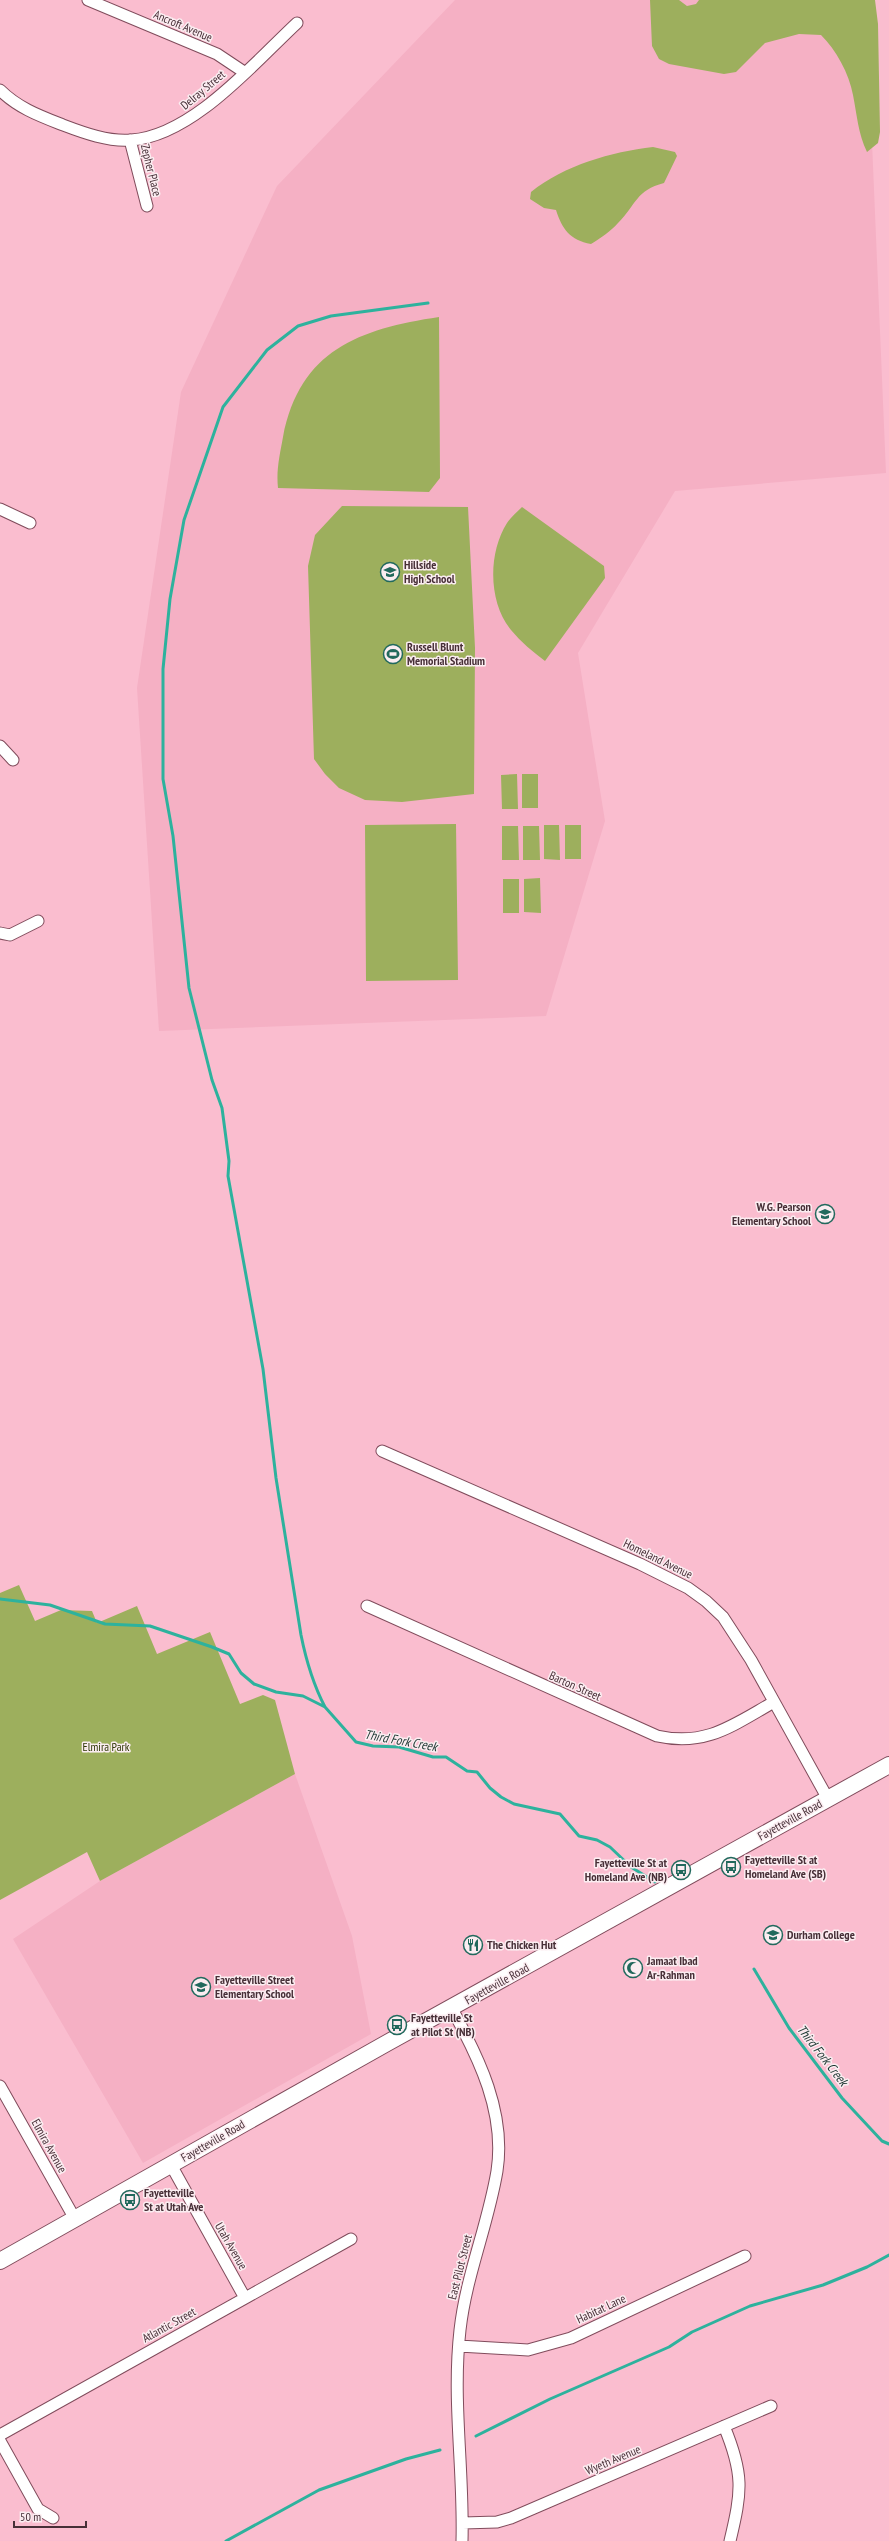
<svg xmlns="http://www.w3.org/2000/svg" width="889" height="2541" font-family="'PT Sans Narrow',sans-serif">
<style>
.built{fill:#f5b0c4}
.green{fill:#9daf5d}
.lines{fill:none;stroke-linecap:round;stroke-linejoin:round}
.stream{stroke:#2db29d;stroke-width:3}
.street-casing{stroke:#804c5c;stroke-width:13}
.secondary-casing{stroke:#804c5c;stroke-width:18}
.street{stroke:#fff;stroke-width:11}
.secondary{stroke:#fff;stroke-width:16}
.labels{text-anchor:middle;stroke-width:3;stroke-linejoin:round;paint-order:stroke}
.street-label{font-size:12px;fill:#472f37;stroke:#fbedf1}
.poi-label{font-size:12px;font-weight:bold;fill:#472f37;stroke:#fbedf1;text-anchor:start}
.park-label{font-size:12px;fill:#2e3706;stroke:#fbedf1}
.water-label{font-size:13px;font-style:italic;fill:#1d3732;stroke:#fbedf1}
</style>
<rect width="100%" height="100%" fill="#fabdcf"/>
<path class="built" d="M455 0H866L886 473 675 491 578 653 605 821 546 1016 159 1031 137 688 181 392 277 186Z
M295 1774 352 1936 371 2034 143 2163 13 1939 100 1881Z"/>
<path class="green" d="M650 0H679L687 6 696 4 699 0H875L878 24 880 132 878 143 867 152C858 133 857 115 853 95 849 73 836 50 821 35L799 34 765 43 736 72 724 74 669 64 659 59 652 46Z
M653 147 675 152 677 156 664 183C636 190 636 205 618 223 611 231 601 238 591 244 570 240 562 229 556 210L544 208 530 199 531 192C565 165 611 152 653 147Z
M439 317 440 478 429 492 278 488C276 470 280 454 283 437 300 350 359 329 439 317Z
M342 506 468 507 475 648 474 794 402 802 365 800 339 788 325 774 314 759 308 566 315 535Z
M522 507 604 566 605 578 545 661C533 652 521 642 511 630 488 602 488 553 507 523 511 517 517 512 522 507Z
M517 774 518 809H502L501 775Z
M522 774H538V808H522Z
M456 824 458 980 366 981 365 825Z
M544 825H559L560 860 544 859Z
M565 825H581V859H565Z
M502 826H518L519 860H502Z
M523 826H539L540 860H523Z
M540 878 541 913 524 912V879Z
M503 879H519V913H503Z
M19 1585 35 1621 61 1610 92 1611 97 1623 137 1606 157 1654 210 1632 240 1704 263 1695 275 1700 295 1774 100 1881 87 1852 0 1900V1593Z"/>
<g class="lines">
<path class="stream" d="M0 1599 50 1605 105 1624 150 1626 212 1647 229 1654 241 1673 254 1684 276 1692 303 1696 325 1707 356 1742 373 1746 399 1747 433 1757H446L467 1771 477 1772 490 1788 501 1797 514 1804 560 1814 579 1836 597 1840 610 1847 631 1867 655 1882
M325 1707C313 1684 306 1660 301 1635L276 1478 263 1369 228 1176 229 1161 222 1108 212 1080 189 988 173 836 163 779V669L170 599 184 520 223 407 267 350 298 326 331 316 428 303
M754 1969 789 2028 842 2098 882 2141 889 2144
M476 2436 550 2399 669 2347 692 2332 750 2306 823 2285 867 2267 889 2255
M226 2541 319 2490 406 2459 440 2450"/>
<g class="street-casing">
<path id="street" d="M88 0 217 54 244 72
M0 90C18 108 40 116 63 125 84 133 109 142 131 140 192 136 254 63 297 23
M130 140 147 206
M0 509 30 523
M0 746 13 760
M0 933 10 935 38 921
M382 1451 640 1564 688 1588 706 1601 723 1617 751 1660 828 1799
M367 1606 657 1736C706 1747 733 1725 774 1702
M452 2009C479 2058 506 2113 497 2171 488 2225 466 2276 460 2330 452 2401 464 2470 462 2541
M0 2086 75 2219
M171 2165 245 2298
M459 2346 528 2350 571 2338 745 2256
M724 2426C744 2474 742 2491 730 2541
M0 2435 351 2239
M0 2441 38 2509 53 2518
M463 2523 497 2522 511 2518 771 2406"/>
</g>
<g class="secondary-casing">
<path id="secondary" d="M0 2261 387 2043 889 1765"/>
</g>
<use href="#street" class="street"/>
<use href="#secondary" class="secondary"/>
</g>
<defs>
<g id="school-ring" transform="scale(1)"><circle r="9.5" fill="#fbedf1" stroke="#22695d" stroke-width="1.5"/><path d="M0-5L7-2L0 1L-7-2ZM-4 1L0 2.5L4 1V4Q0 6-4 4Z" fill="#22695d"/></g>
<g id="stadium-ring" transform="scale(1)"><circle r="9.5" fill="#fbedf1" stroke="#22695d" stroke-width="1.5"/><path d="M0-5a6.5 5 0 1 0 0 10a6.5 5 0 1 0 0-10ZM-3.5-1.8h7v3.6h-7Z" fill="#22695d"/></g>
<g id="bus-ring" transform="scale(1)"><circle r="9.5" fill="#fbedf1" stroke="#22695d" stroke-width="1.5"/><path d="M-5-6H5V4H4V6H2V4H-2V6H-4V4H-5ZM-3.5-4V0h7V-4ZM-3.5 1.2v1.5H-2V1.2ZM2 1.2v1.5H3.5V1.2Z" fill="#22695d"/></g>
<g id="restaurant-ring" transform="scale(1)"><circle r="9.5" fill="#fbedf1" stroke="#22695d" stroke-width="1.5"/><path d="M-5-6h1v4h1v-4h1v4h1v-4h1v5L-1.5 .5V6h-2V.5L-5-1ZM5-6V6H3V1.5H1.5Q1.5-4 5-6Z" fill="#22695d"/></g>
<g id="mosque-ring" transform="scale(1)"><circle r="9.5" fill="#fbedf1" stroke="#22695d" stroke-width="1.5"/><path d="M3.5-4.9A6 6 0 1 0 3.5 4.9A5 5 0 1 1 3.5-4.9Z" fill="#22695d"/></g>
</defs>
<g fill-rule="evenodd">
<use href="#school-ring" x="390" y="572"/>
<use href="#stadium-ring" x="393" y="654"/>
<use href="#school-ring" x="825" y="1214"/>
<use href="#bus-ring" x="731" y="1867"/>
<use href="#bus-ring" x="681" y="1870"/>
<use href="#school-ring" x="773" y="1935"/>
<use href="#restaurant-ring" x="473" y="1945"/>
<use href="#mosque-ring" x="633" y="1968"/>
<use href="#school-ring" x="201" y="1987"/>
<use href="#bus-ring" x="397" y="2025"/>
<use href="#bus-ring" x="130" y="2200"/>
</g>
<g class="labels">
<g class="street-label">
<text transform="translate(183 26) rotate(23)" y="4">Ancroft Avenue</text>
<text transform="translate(203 90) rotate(-40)" y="4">Delray Street</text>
<text transform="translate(151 170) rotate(76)" y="4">Zepher Place</text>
<text transform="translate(658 1559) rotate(26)" y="4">Homeland Avenue</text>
<text transform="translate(575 1686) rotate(24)" y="4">Barton Street</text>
<text transform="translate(790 1820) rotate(-29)" y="4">Fayetteville Road</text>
<text transform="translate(497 1984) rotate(-29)" y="4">Fayetteville Road</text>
<text transform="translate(213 2141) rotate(-30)" y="4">Fayetteville Road</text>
<text transform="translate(49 2146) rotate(61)" y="4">Elmira Avenue</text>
<text transform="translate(231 2246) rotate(60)" y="4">Utah Avenue</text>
<text transform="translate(460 2267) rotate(-76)" y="4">East Pilot Street</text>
<text transform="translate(601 2309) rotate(-25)" y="4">Habitat Lane</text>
<text transform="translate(169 2325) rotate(-29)" y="4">Atlantic Street</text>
<text transform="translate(613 2460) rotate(-23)" y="4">Wyeth Avenue</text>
</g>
<g class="poi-label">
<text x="404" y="569">Hillside<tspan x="404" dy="14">High School</tspan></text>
<text x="407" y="651">Russell Blunt<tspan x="407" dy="14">Memorial Stadium</tspan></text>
<text x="811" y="1211" text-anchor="end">W.G. Pearson<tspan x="811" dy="14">Elementary School</tspan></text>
<text x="745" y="1864">Fayetteville St at<tspan x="745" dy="14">Homeland Ave (SB)</tspan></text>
<text x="667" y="1867" text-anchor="end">Fayetteville St at<tspan x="667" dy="14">Homeland Ave (NB)</tspan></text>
<text x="787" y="1939">Durham College</text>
<text x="487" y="1949">The Chicken Hut</text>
<text x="647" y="1965">Jamaat Ibad<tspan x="647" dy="14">Ar-Rahman</tspan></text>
<text x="215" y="1984">Fayetteville Street<tspan x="215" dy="14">Elementary School</tspan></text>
<text x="411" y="2022">Fayetteville St<tspan x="411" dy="14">at Pilot St (NB)</tspan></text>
<text x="144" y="2197">Fayetteville<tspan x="144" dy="14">St at Utah Ave</tspan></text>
</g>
<g class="park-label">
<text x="106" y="1751">Elmira Park</text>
</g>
<g class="water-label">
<text transform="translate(401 1740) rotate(10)" y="5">Third Fork Creek</text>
<text transform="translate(823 2055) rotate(52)" y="5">Third Fork Creek</text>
</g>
</g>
<path d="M14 2521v6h72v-6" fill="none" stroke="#472f37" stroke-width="2"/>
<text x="20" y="2521" font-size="12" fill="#472f37" stroke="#fbedf1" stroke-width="3" paint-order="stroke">50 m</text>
</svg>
